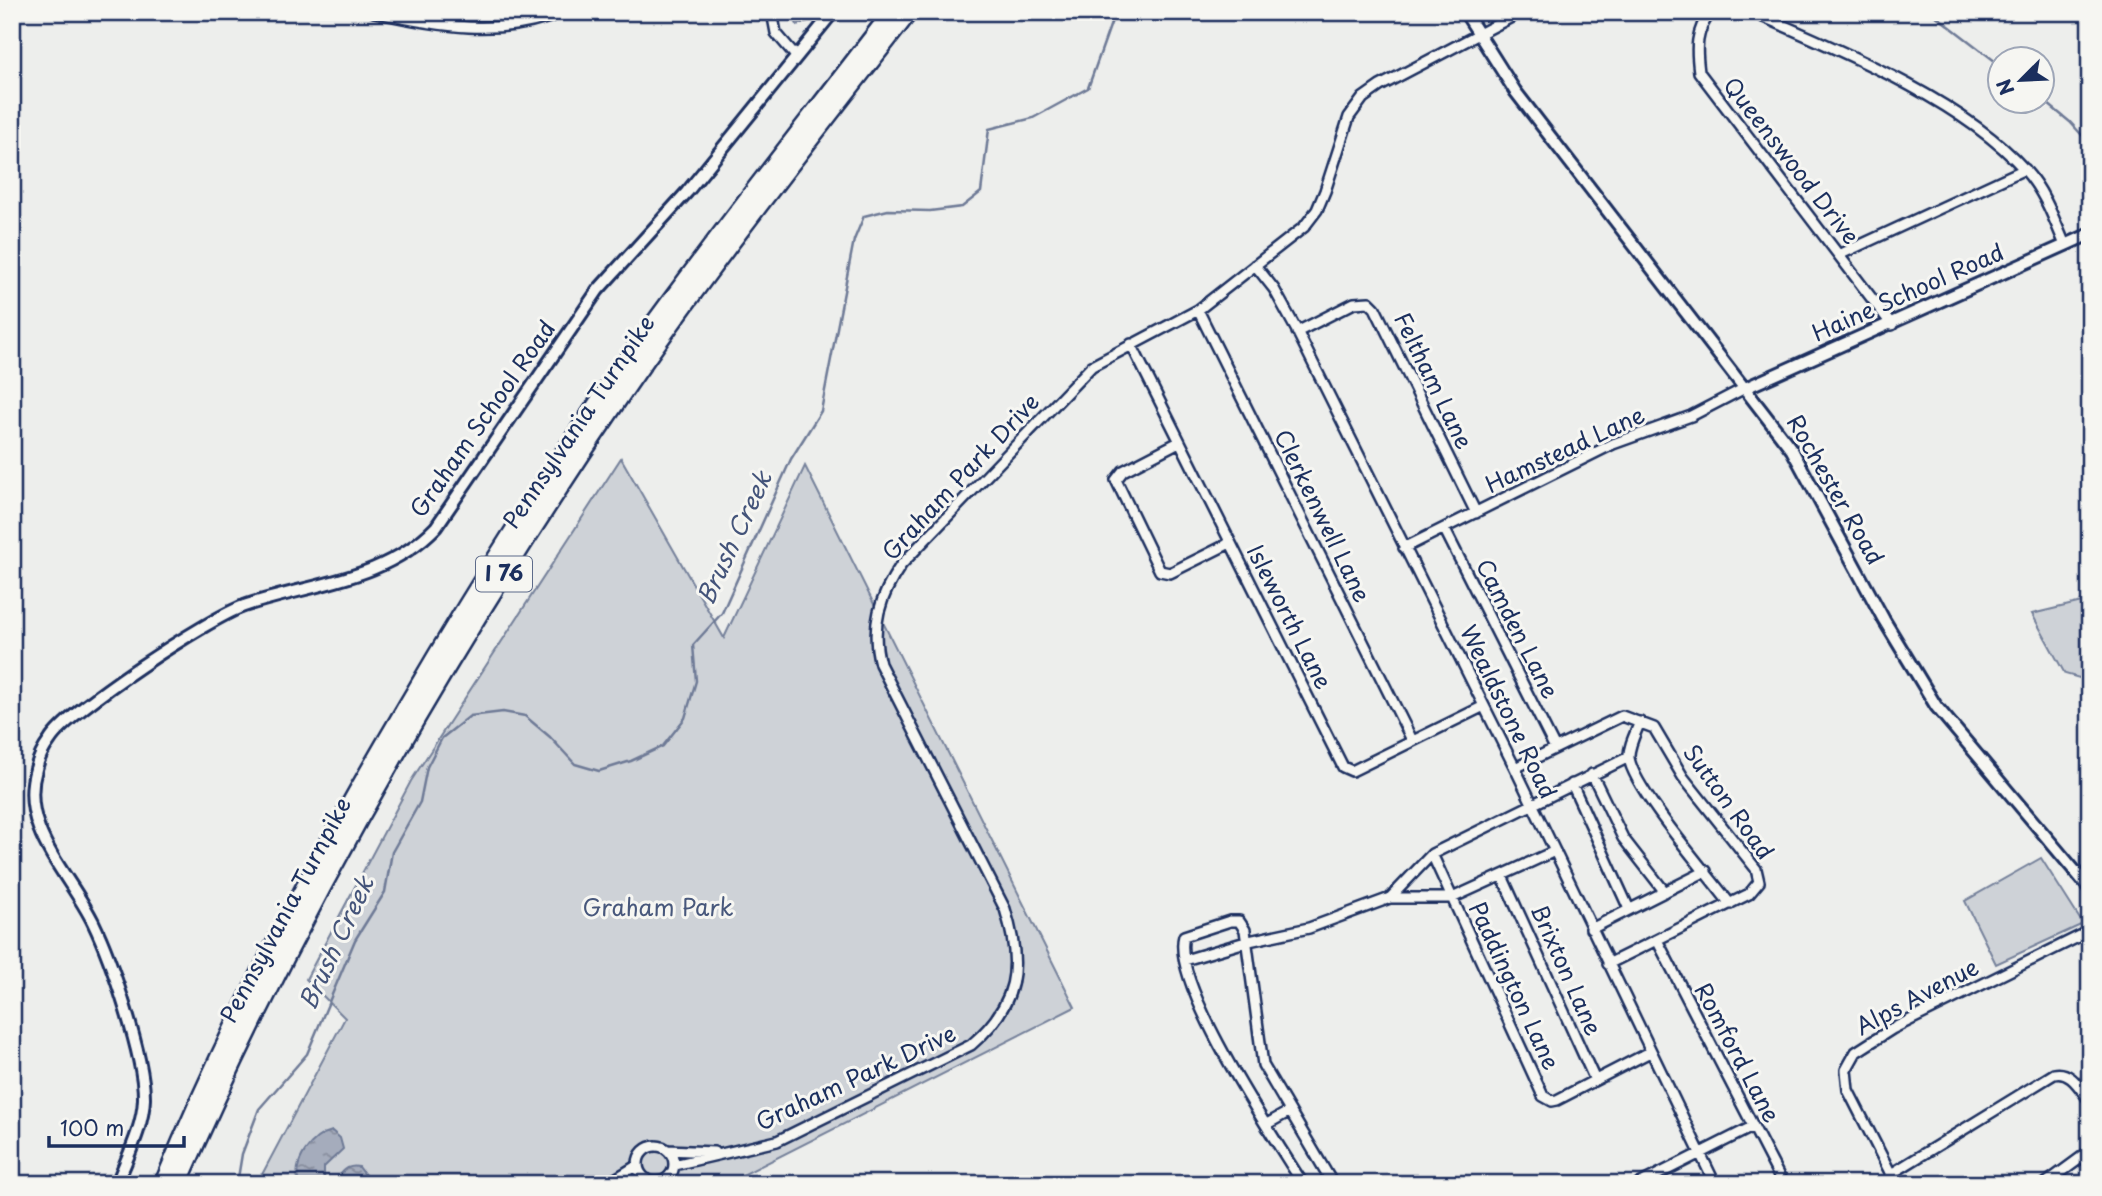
<svg xmlns="http://www.w3.org/2000/svg" width="2102" height="1196" font-family="'Playpen Sans',sans-serif">
<style>
.green{fill:#ced2d7;stroke:#74809a;stroke-width:2}
.forest{fill:url(#forest-firs);stroke:#74809a;stroke-width:2}
.water{fill:url(#water-ripples);stroke:#6e7a96;stroke-width:2}
.lines{fill:none;stroke-linecap:round;stroke-linejoin:round}
.stream{stroke:#6e7a96;stroke-width:2.5}
.minor-casing{stroke:#1b2f5e;stroke-width:14}
.tertiary-casing{stroke:#1b2f5e;stroke-width:16}
.motorway-casing{stroke:#1b2f5e;stroke-width:21}
.minor{stroke:#f6f6f2;stroke-width:9}
.tertiary{stroke:#f6f6f2;stroke-width:10}
.motorway{stroke:#f6f6f2;stroke-width:16}
.labels{text-anchor:middle;stroke-width:6;stroke-linejoin:round;paint-order:stroke}
.shield{fill:#f6f6f2;stroke:#5d6b8a;stroke-width:2}
.shield-label{font-size:21px;font-weight:bold;fill:#1b2f5e}
.street-label{font-size:23px;fill:#1b2f5e;stroke:#f6f6f2}
.park-label{font-size:23px;fill:#48587c;stroke:#f6f6f2}
.water-label{font-size:24px;font-style:italic;fill:#44547a;stroke:#f6f6f2}
</style>
<defs>
<pattern id="forest-firs" width="22" height="20" patternUnits="userSpaceOnUse" patternTransform="scale(1.75)"><rect width="22" height="20" fill="#ced2d7"/><path d="M5 1l3.5 6h-7zM16 11l3.5 6h-7z" fill="#b0b5bb"/></pattern>
<pattern id="water-ripples" width="26" height="14" patternUnits="userSpaceOnUse" patternTransform="scale(1.75)"><rect width="26" height="14" fill="#a5acbc"/><path d="M2 4q2-2 4 0t4 0M15 11q2-2 4 0t4 0" fill="none" stroke="#868c9c"/></pattern>
</defs>
<rect width="100%" height="100%" fill="#edeeec"/>
<filter id="ink" filterUnits="userSpaceOnUse"><feTurbulence type="fractalNoise" baseFrequency=".0143" numOctaves="2"/><feDisplacementMap in="SourceGraphic" scale="14" xChannelSelector="R" yChannelSelector="G"/><feConvolveMatrix kernelMatrix="1 2 1 2 8 2 1 2 1" color-interpolation-filters="sRGB"/></filter>
<g filter="url(#ink)">
<path class="green" d="M621 458 724 638 805 466 1075 1007 725 1184H257L345 1018 306 979 411 781Z
M2090 600V681L2065 674 2032 614Z
M2041 858 2083 924 1996 964 1965 901Z"/>
<path class="forest" d="M792 12H824L820 17 797 25Z"/>
<path class="water" d="M332 1131 340 1138 343 1149 324 1167V1177L331 1182C343 1176 343 1164 359 1167L372 1184H299C292 1162 311 1136 332 1131Z"/>
<g class="lines">
<path class="stream" d="M1931 12 2000 65
M2042 99 2070 122 2090 144
M237 1184 242 1154 259 1109 307 1054 355 940 385 892 392 852 420 802 427 767 442 738 470 716 503 712 525 716 550 737 575 764 599 771 631 761 663 746 685 718 696 681 693 645 722 613 791 459 821 411 854 240 864 216 888 210 930 211 962 207 981 192 989 129 1033 118 1088 88 1115 12"/>
<g class="minor-casing">
<path id="minor" d="M374 12C437 26 501 38 563 12
M772 12 776 33 795 55
M1711 12C1695 31 1696 49 1699 72L1892 325
M1752 12C1837 49 1963 100 2025 170 2044 191 2054 219 2065 245
M1841 254 2025 169
M1255 265 1274 289 1296 329 1515 768 1715 1184
M1198 310 1412 740
M1297 332 1354 303 1369 302 1375 308 1476 513
M1131 344 1343 767 1352 771 1484 706
M1179 442 1123 471 1116 480 1160 571 1170 573 1230 543
M1444 528 1555 748
M1404 548 1613 444 1691 416 1743 389
M1640 722C1636 732 1628 747 1629 758 1634 790 1708 874 1730 904
M1515 768 1622 716 1654 728 1683 777 1756 869 1759 882 1749 894 1608 964
M1592 774 1623 838 1665 892
M1572 784 1629 909
M1432 854 1543 1096 1552 1101 1557 1100 1650 1052
M1502 876 1595 1080
M1390 898H1452L1555 851
M1591 929 1706 871
M1657 940 1783 1184
M1185 960 1249 941 1309 928 1390 898 1432 854 1629 757
M1267 1124 1290 1111
M638 1164a18 18 0 1 1 36 0a18 18 0 1 1-36 0Z
M667 1150 714 1152
M674 1165 777 1141 971 1045C1018 1005 1023 966 1005 909L880 664C870 627 880 596 901 565L1092 366 1198 310 1304 227 1317 210 1325 191 1349 117 1363 98 1380 86 1521 12
M1891 1174 2054 1074C2071 1070 2080 1089 2090 1101
M607 1184 638 1165
M631 1184 647 1179
M1303 1184C1275 1139 1170 983 1184 936L1230 921H1239L1245 930 1263 1065 1333 1184
M1639 1184 1752 1127
M1896 1184 1848 1090 1846 1070 1856 1052 1892 1029 2090 931
M2045 1184 2090 1151"/>
</g>
<g class="tertiary-casing">
<path id="tertiary" d="M1465 12 1515 91 1792 450 1884 620 1936 706 2090 889
M1743 389 2090 234
M117 1184C127 1157 143 1128 144 1099 145 1059 111 959 93 922 69 873 18 828 36 769 38 760 44 748 50 740 69 710 209 618 244 606 312 583 384 581 436 527L598 290 687 192 833 12"/>
</g>
<g class="motorway-casing">
<path id="motorway" d="M163 1184C231 1019 315 861 406 707 481 579 560 453 647 333 726 224 810 119 892 12
M178 1184C300 905 453 642 624 391 713 261 812 137 909 12"/>
</g>
<use href="#minor" class="minor"/>
<use href="#tertiary" class="tertiary"/>
<use href="#motorway" class="motorway"/>
</g>
</g>
<g class="labels">
<rect class="shield" x="476" y="556.5" width="56" height="35" rx="5"/>
<g class="shield-label">
<text x="504" y="581">I 76</text>
</g>
<g class="street-label">
<text transform="translate(1791 161) rotate(52)" y="8">Queenswood Drive</text>
<text transform="translate(1908 293) rotate(-24)" y="8">Haine School Road</text>
<text transform="translate(1433 381) rotate(64)" y="8">Feltham Lane</text>
<text transform="translate(483 419) rotate(-55)" y="8">Graham School Road</text>
<text transform="translate(579 422) rotate(-56)" y="8">Pennsylvania Turnpike</text>
<text transform="translate(1565 450) rotate(-25)" y="8">Hamstead Lane</text>
<text transform="translate(961 477) rotate(-47)" y="8">Graham Park Drive</text>
<text transform="translate(1835 490) rotate(60)" y="8">Rochester Road</text>
<text transform="translate(1322 516) rotate(64)" y="8">Clerkenwell Lane</text>
<text transform="translate(1289 617) rotate(63)" y="8">Isleworth Lane</text>
<text transform="translate(1517 629) rotate(63)" y="8">Camden Lane</text>
<text transform="translate(1508 712) rotate(64)" y="8">Wealdstone Road</text>
<text transform="translate(1728 802) rotate(54)" y="8">Sutton Road</text>
<text transform="translate(286 910) rotate(-62)" y="8">Pennsylvania Turnpike</text>
<text transform="translate(1566 970) rotate(66)" y="8">Brixton Lane</text>
<text transform="translate(1514 986) rotate(65)" y="8">Paddington Lane</text>
<text transform="translate(1917 997) rotate(-28)" y="8">Alps Avenue</text>
<text transform="translate(1737 1053) rotate(62)" y="8">Romford Lane</text>
<text transform="translate(856 1078) rotate(-25)" y="8">Graham Park Drive</text>
</g>
<g class="park-label">
<text x="658" y="916">Graham Park</text>
</g>
<g class="water-label">
<text transform="translate(735 538) rotate(-65)" y="8">Brush Creek</text>
<text transform="translate(337 943) rotate(-65)" y="8">Brush Creek</text>
</g>
</g>
<rect width="2102" height="1196" fill="none" stroke="#f6f6f2" stroke-width="42"/>
<rect x="21" y="21" width="2060" height="1154" fill="none" stroke="#1b2f5e" stroke-width="2.5" filter="url(#ink)"/>
<g transform="translate(2021 80) rotate(246)"><circle r="33" fill="#f6f6f2" stroke="#9ea6b7" stroke-width="2"/>
<path d="M0-5L12 26L0 18L-12 26Z" fill="#1b2f5e"/>
<text y="-10" font-size="19" font-weight="bold" text-anchor="middle" fill="#1b2f5e">N</text>
</g>
<path d="M49 1136v10h135v-10" fill="none" stroke="#1b2f5e" stroke-width="3.5"/>
<text x="60" y="1136" font-size="21" fill="#1b2f5e" stroke="#f6f6f2" stroke-width="5" paint-order="stroke">100 m</text>
</svg>
